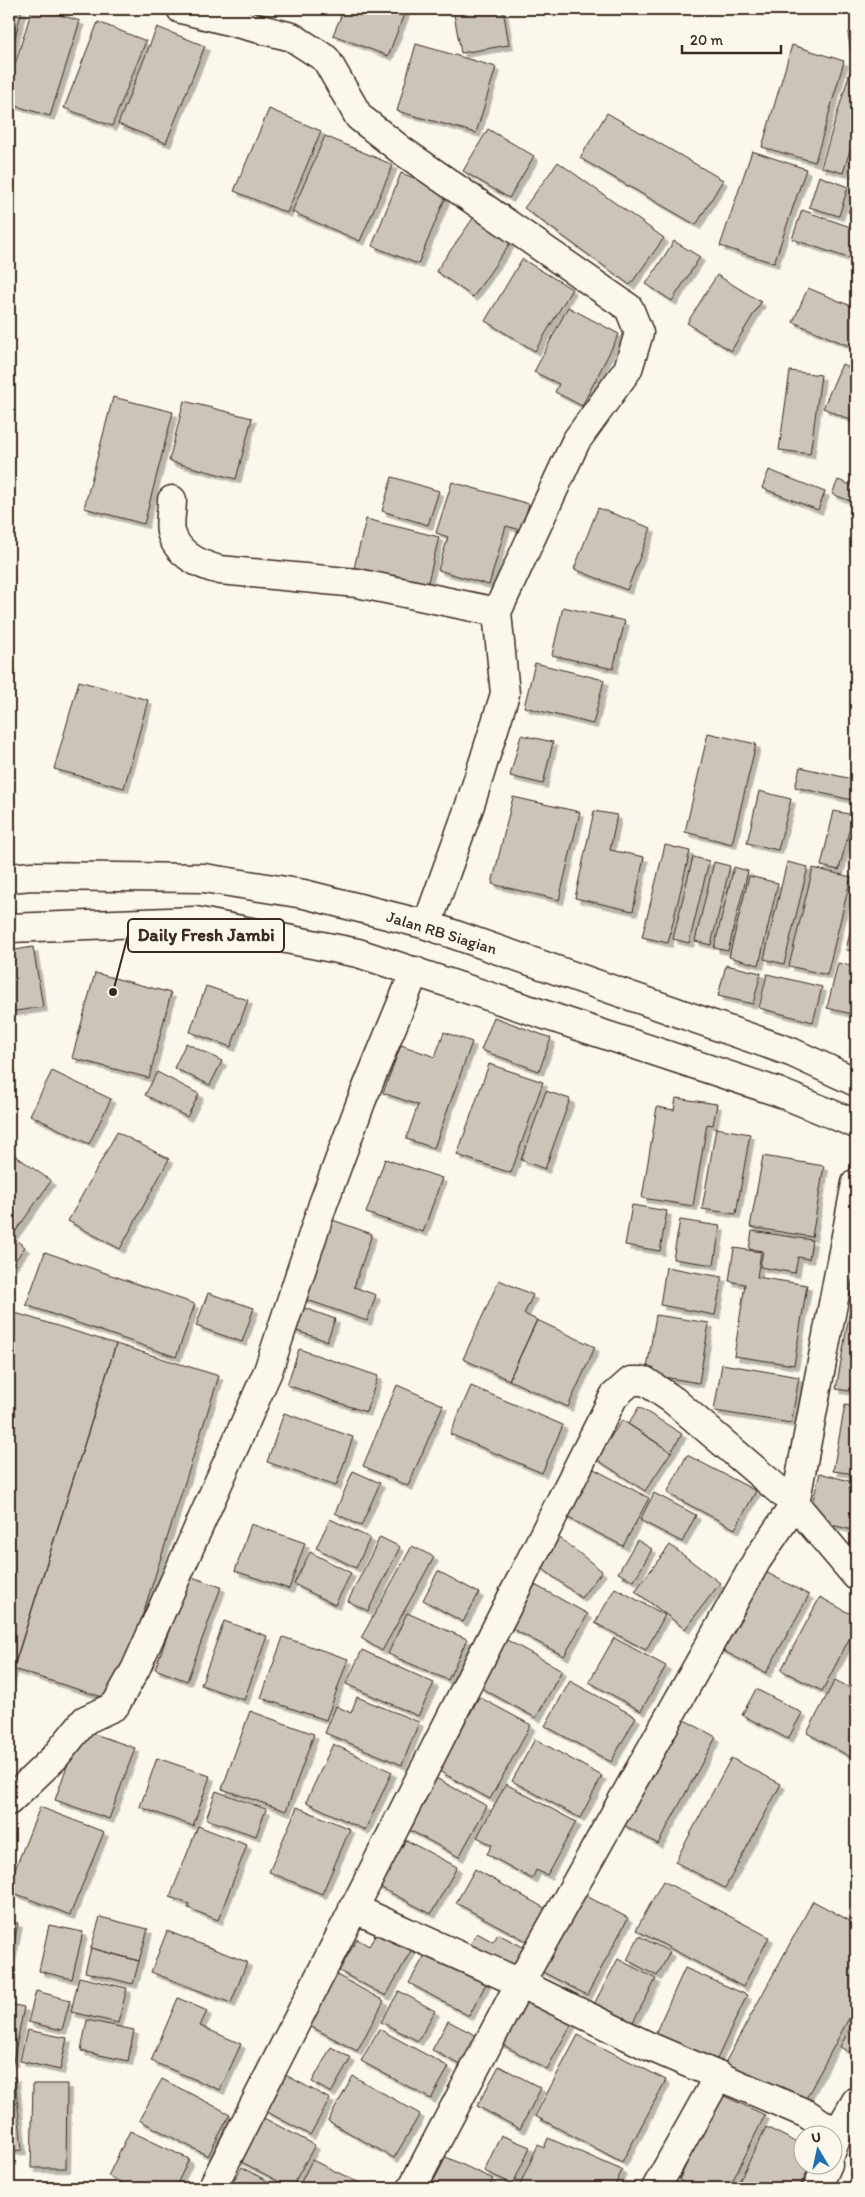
<svg xmlns="http://www.w3.org/2000/svg" width="865" height="2197" font-family="Itim,sans-serif">
<style>
.building{fill:#ccc4b9;stroke:#3b2a1e;filter:url(#shadow)}
.lines{fill:none;stroke-linecap:round;stroke-linejoin:round}
.minor-casing{stroke:#3b2a1e;stroke-width:31}
.highway-casing{stroke:#3b2a1e;stroke-width:31}
.minor{stroke:#fbf7ec;stroke-width:28}
.highway{stroke:#fbf7ec;stroke-width:28}
.labels{text-anchor:middle;stroke-width:4;stroke-linejoin:round;paint-order:stroke}
.street-label{font-size:16px;fill:#3b2a1e;stroke:#fbf7ec}
.leader{fill:none;stroke:#3b2a1e;stroke-width:2}
.callout-dot{fill:#3b2a1e;stroke:#fbf7ec;stroke-width:2}
.callout{fill:#fbf7ec;stroke:#3b2a1e;stroke-width:2}
.callout-label{font-size:18px;text-anchor:middle;font-weight:bold;fill:#3b2a1e}
</style>
<defs>
<filter id="shadow"><feDropShadow dx="4.5" dy="4.5" stdDeviation="0" flood-color="#0004"/></filter>
</defs>
<rect width="100%" height="100%" fill="#fbf7ec"/>
<filter id="ink" filterUnits="userSpaceOnUse"><feTurbulence type="fractalNoise" baseFrequency=".02" numOctaves="2"/><feDisplacementMap in="SourceGraphic" scale="10" xChannelSelector="R" yChannelSelector="G"/><feConvolveMatrix kernelMatrix="1 2 1 2 8 2 1 2 1" color-interpolation-filters="sRGB"/></filter>
<g filter="url(#ink)">
<path class="building" d="M9 9H22L9 62Z
M32 9H41L80 21 50 116 9 104V84Z
M344 9H406L388 56 333 35Z
M453 9H503L509 45 461 53Z
M98 22 146 41 112 126 64 108Z
M157 27 205 46 166 143 118 124Z
M856 31V53L851 54 848 33Z
M416 44 496 67 476 133 397 111Z
M792 45 844 61 815 162 762 147Z
M853 62 856 63V131L843 173 821 167Z
M269 109 321 131 287 213 234 191Z
M607 113 723 180 696 225 580 158Z
M488 129 534 156 509 198 463 171Z
M325 136 393 165 360 241 292 212Z
M752 151 806 169 774 263 720 246Z
M558 162 664 238 630 285 524 208Z
M856 162V178L852 177Z
M401 173 448 191 418 264 372 246Z
M819 176 848 187 839 216 809 207Z
M856 192V216L848 212Z
M802 210 856 229V243L851 259 792 239Z
M474 217 510 243 473 297 436 271Z
M674 241 700 257 672 301 646 284Z
M522 259 572 289 535 351 485 321Z
M717 275 761 302 731 351 687 323Z
M808 288 856 308V349L793 322Z
M568 307 619 334 582 406 555 392 559 384 534 372Z
M842 364 856 371V413L853 421 823 408Z
M790 371 821 375 810 454 779 450Z
M113 397 173 412 144 524 84 508Z
M184 401 252 418 236 479 169 461Z
M769 470 825 492 818 510 762 488Z
M392 477 439 491 428 525 382 511Z
M838 480 856 487V503L832 494Z
M452 482 529 504 521 530 506 526 489 585 438 570 448 537 436 533Z
M598 508 651 528 627 590 574 569Z
M366 519 439 537 427 586 354 568Z
M563 607 625 621 613 669 552 655Z
M535 663 604 680 593 724 524 707Z
M79 681 148 700 124 788 54 769Z
M708 733 756 744 732 844 685 832Z
M521 735 553 742 543 784 510 776Z
M800 767 856 780V801L795 787Z
M759 791 791 799 778 850 747 843Z
M513 797 580 812 559 900 492 884Z
M594 811 617 815 610 850 644 857 633 911 575 898Z
M834 811 853 815 839 870 821 866Z
M665 845 690 851 668 943 642 937Z
M693 857 709 861 689 943 673 939Z
M714 862 730 866 711 945 695 941Z
M787 862 808 867 784 964 764 959Z
M734 867 748 871 728 951 714 948Z
M813 868 851 877 827 975 789 966Z
M749 876 778 883 759 965 729 957Z
M856 906V952L846 950Z
M33 947 43 1007 9 1012V951Z
M838 963 856 967V1015L827 1008Z
M726 965 761 973 753 1004 718 996Z
M95 973 171 993 149 1078 72 1058Z
M767 974 822 987 813 1022 759 1008Z
M206 986 248 1000 231 1047 190 1032Z
M494 1017 551 1038 539 1071 481 1050Z
M444 1032 472 1042 434 1148 406 1139 418 1105 383 1093 401 1045 435 1057Z
M186 1043 222 1061 210 1085 174 1068Z
M489 1064 543 1082 511 1173 457 1155Z
M52 1071 111 1099 89 1144 30 1115Z
M157 1072 199 1094 187 1117 145 1095Z
M546 1091 570 1099 545 1169 521 1160Z
M676 1098 717 1104 713 1125 707 1124 693 1206 642 1198 657 1107 674 1110Z
M716 1128 750 1134 736 1214 702 1209Z
M117 1132 169 1159 120 1249 68 1221Z
M9 1151 51 1181 13 1235 9 1232Z
M763 1156 824 1166 812 1237 750 1227Z
M385 1159 442 1178 423 1232 366 1213Z
M632 1205 667 1211 660 1251 625 1245Z
M327 1218 372 1234 354 1287 376 1295 367 1321 299 1297Z
M680 1220 720 1226 714 1265 673 1259Z
M752 1231 812 1240 809 1259 798 1257 795 1273 760 1267 763 1251 749 1249Z
M9 1235 25 1247 9 1269Z
M734 1248 761 1252 757 1277 807 1285 794 1365 734 1356 745 1284 729 1281Z
M45 1252 195 1304 176 1357 26 1305Z
M666 1267 722 1277 715 1315 660 1305Z
M499 1280 533 1295 524 1314 537 1320 509 1380 463 1359Z
M208 1293 254 1308 242 1342 196 1326Z
M852 1298 856 1299V1392L836 1389Z
M296 1305 335 1319 327 1341 288 1328Z
M9 1311 116 1344 9 1683Z
M656 1315 709 1323 699 1383 646 1374Z
M537 1320 595 1347 568 1407 509 1380Z
M116 1344 219 1376 115 1701 13 1669Z
M299 1349 378 1376 366 1412 287 1385Z
M722 1364 799 1377 791 1423 714 1411Z
M397 1385 443 1405 408 1486 363 1466Z
M471 1386 563 1425 542 1473 450 1434Z
M845 1405 856 1407V1474L833 1471Z
M639 1407 682 1434 671 1452 628 1424Z
M284 1413 353 1437 336 1486 267 1462Z
M622 1420 671 1452 645 1491 596 1459Z
M687 1455 756 1491 735 1529 667 1493Z
M588 1466 649 1498 623 1546 561 1514Z
M353 1471 380 1483 361 1526 335 1513Z
M820 1473 856 1483V1531L808 1519Z
M654 1493 696 1515 682 1542 640 1520Z
M330 1519 370 1538 356 1568 316 1548Z
M251 1524 305 1543 289 1589 235 1571Z
M556 1535 602 1571 581 1598 535 1563Z
M380 1537 400 1547 368 1611 348 1601Z
M637 1540 652 1549 634 1581 618 1573Z
M670 1545 720 1583 685 1629 635 1591Z
M412 1546 434 1557 382 1651 361 1638Z
M310 1552 351 1573 335 1605 294 1584Z
M760 1569 809 1595 766 1673 718 1648Z
M438 1571 479 1593 463 1622 423 1600Z
M189 1576 221 1587 187 1681 155 1669Z
M535 1585 588 1614 564 1656 511 1628Z
M615 1588 665 1615 646 1650 595 1623Z
M820 1597 856 1617V1626L822 1691 781 1670Z
M407 1613 467 1639 448 1680 388 1654Z
M224 1621 267 1636 244 1700 201 1685Z
M283 1637 348 1659 326 1720 261 1698Z
M614 1638 666 1666 641 1711 589 1682Z
M505 1639 562 1670 536 1718 479 1687Z
M362 1650 434 1683 418 1716 346 1684Z
M835 1680 856 1691V1760L807 1733Z
M570 1681 636 1717 611 1762 545 1726Z
M756 1689 802 1713 788 1739 742 1715Z
M357 1697 419 1722 402 1765 325 1733 336 1706 351 1713Z
M479 1697 531 1725 490 1799 439 1771Z
M250 1711 314 1734 286 1811 222 1789Z
M679 1717 716 1737 658 1844 622 1824Z
M80 1729 135 1748 109 1819 55 1800Z
M535 1739 602 1776 580 1818 512 1781Z
M333 1744 392 1772 365 1830 306 1802Z
M157 1758 210 1776 193 1826 140 1807Z
M731 1758 781 1784 725 1888 675 1862Z
M434 1777 487 1806 459 1857 406 1828Z
M506 1784 576 1822 547 1875 536 1870 532 1879 487 1854 492 1845 477 1837Z
M216 1791 266 1809 256 1836 206 1819Z
M40 1807 104 1832 70 1915 9 1891V1884Z
M297 1807 350 1829 322 1894 269 1872Z
M198 1826 247 1845 218 1920 188 1908 189 1904 170 1897Z
M400 1837 457 1867 431 1914 374 1884Z
M475 1869 548 1910 530 1943 456 1903Z
M663 1881 769 1937 743 1987 636 1930Z
M577 1891 628 1918 587 1995 535 1968Z
M813 1901 856 1924V2005L803 2104 725 2063Z
M100 1917 148 1929 139 1961 91 1948Z
M9 1921 18 1923 9 1966Z
M49 1925 83 1932 72 1979 39 1971Z
M379 1929 413 1947 386 1996 339 1971 357 1939 369 1946Z
M167 1931 247 1962 231 2003 151 1972Z
M477 1933 493 1942 498 1934 527 1949 510 1978 465 1954Z
M639 1936 670 1952 657 1976 627 1960Z
M91 1948 139 1961 133 1984 85 1972Z
M429 1948 488 1980 469 2016 409 1983Z
M618 1959 656 1979 632 2024 594 2004Z
M685 1968 747 1995 716 2061 655 2034Z
M335 1974 384 2001 357 2051 308 2025Z
M79 1977 127 1988 118 2023 71 2012Z
M36 1991 70 2000 62 2030 28 2022Z
M399 1991 435 2011 418 2041 381 2022Z
M525 1994 573 2021 547 2069 498 2042Z
M178 1998 207 2011 200 2026 241 2044 220 2090 151 2061Z
M9 2004 24 2007 13 2062 9 2061Z
M856 2017V2056L840 2047Z
M87 2020 134 2030 128 2061 81 2051Z
M448 2021 479 2037 463 2066 432 2050Z
M379 2029 449 2067 431 2099 361 2061Z
M27 2030 67 2038 60 2070 20 2061Z
M578 2035 666 2080 622 2162 535 2116Z
M331 2047 351 2058 331 2093 312 2082Z
M499 2066 541 2088 520 2129 477 2106Z
M280 2072 330 2099 310 2135 260 2108Z
M353 2076 420 2114 394 2158 328 2121Z
M9 2077H15L22 2150 9 2151Z
M162 2079 230 2114 208 2156 139 2120Z
M33 2084H67L66 2168H31Z
M720 2094 765 2115 729 2188H695L679 2180Z
M258 2115 315 2145 291 2188 234 2158Z
M766 2127 802 2145V2164H811L799 2188H736Z
M130 2131 189 2159 175 2188H133L108 2176Z
M501 2135 530 2147 513 2184 484 2171Z
M548 2138 622 2170 614 2188 519 2187 538 2145 544 2148Z
M856 2144V2159L850 2156Z
M446 2157 493 2179 488 2188H430Z
M312 2160 370 2188H298Z
M242 2167 280 2188H229Z"/>
<g class="lines">
<g class="minor-casing">
<path id="minor" d="M181 9 292 37 326 59 359 117 401 150 629 308 639 333 628 369 576 441 497 612 505 694 470 805 427 925
M172 500C172 509 169 523 171 532 177 554 200 565 220 570L357 583 497 612
M9 1801 55 1757 85 1720 115 1706 136 1668 268 1371 323 1204 361 1102 415 971
M353 1908 520 1983 646 2045 807 2114 837 2134 832 2150
M837 2134 856 2101
M212 2188 614 1396 631 1381H645L673 1400 795 1504 856 1576
M412 2188 520 1983 757 1560 795 1504 856 1183
M656 2188 719 2075
M817 2188 828 2164"/>
</g>
<g class="highway-casing">
<path id="highway" d="M9 878 32 876 204 878 304 894 427 925 791 1052 856 1082
M9 928 195 921 358 953 778 1092 856 1124"/>
</g>
<use href="#minor" class="minor"/>
<use href="#highway" class="highway"/>
</g>
</g>
<g class="labels">
<g class="street-label">
<text transform="translate(442 932) rotate(17)" y="6">Jalan RB Siagian</text>
</g>
</g>
<path class="leader" d="M113 992L128 935"/>
<circle class="callout-dot" cx="113" cy="992" r="5"/>
<rect class="callout" x="128" y="919" width="156" height="33" rx="5"/>
<g class="callout-label">
<text x="206" y="941">Daily Fresh Jambi</text>
</g>
<rect width="865" height="2197" fill="none" stroke="#fbf7ec" stroke-width="30"/>
<rect x="15" y="15" width="835" height="2167" fill="none" stroke="#3b2a1e" stroke-width="2" filter="url(#ink)"/>
<g transform="translate(818 2150) rotate(351)"><circle r="24" fill="#fbf7ec" stroke="#aea59a"/>
<path d="M0-4L9 19L0 12L-9 19Z" fill="#1f6fb2"/>
<text y="-8" font-size="14" font-weight="bold" text-anchor="middle" fill="#3b2a1e">U</text>
</g>
<path d="M682 45v8h99v-8" fill="none" stroke="#3b2a1e" stroke-width="2.5"/>
<text x="690" y="45" font-size="15" fill="#3b2a1e" stroke="#fbf7ec" stroke-width="4" paint-order="stroke">20 m</text>
</svg>
